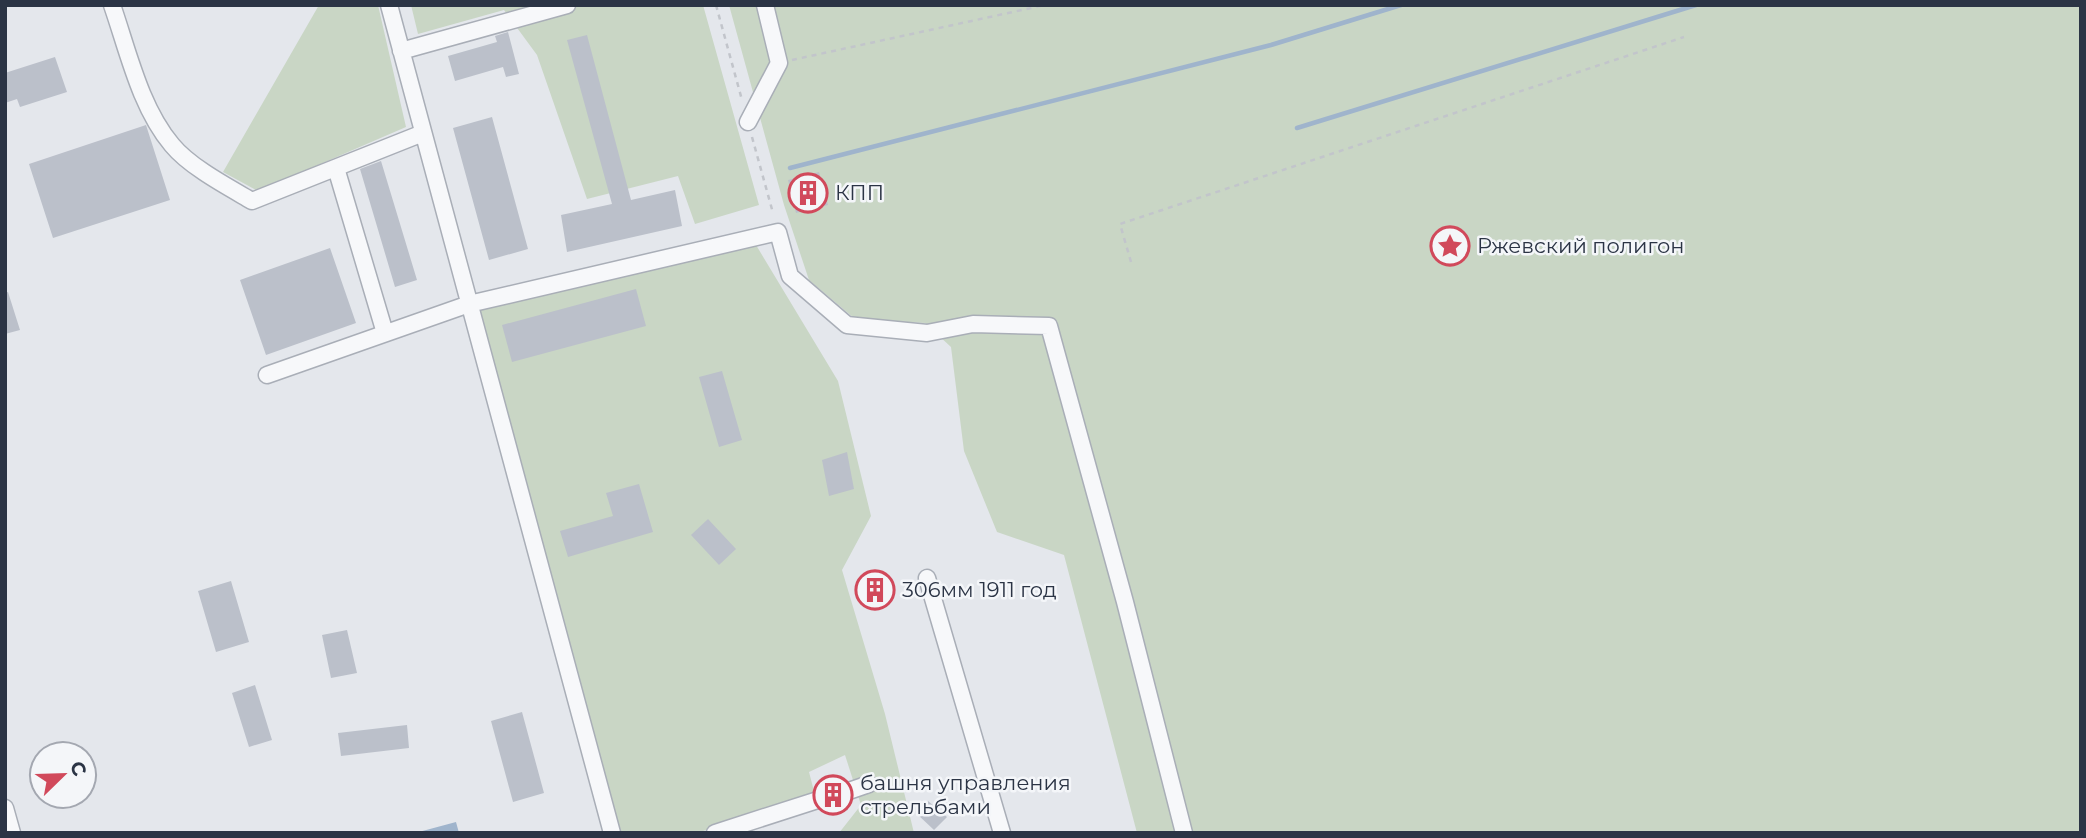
<svg xmlns="http://www.w3.org/2000/svg" width="2086" height="838" font-family="Montserrat,sans-serif">
<style>
.green{fill:#c9d6c5}
.water{fill:#9fb4cc}
.lines{fill:none;stroke-linecap:round;stroke-linejoin:round}
.stream{stroke:#9fb4cc;stroke-width:4.5}
.building{fill:#bbc0ca}
.minor-casing{stroke:#a9aeb7;stroke-width:19}
.path{stroke:#c2c5cb;stroke-width:2.5;stroke-dasharray:5 5;stroke-linecap:butt}
.minor{stroke:#f7f8fa;stroke-width:16}
.labels{text-anchor:middle;stroke-width:5;stroke-linejoin:round;paint-order:stroke}
.poi-label{font-size:21px;fill:#2b3445;stroke:#f4f6f9;text-anchor:start}
</style>
<rect width="100%" height="100%" fill="#e4e7ec"/>
<path class="green" d="M319 5H378L406 127 258 191 223 172Z
M411 5H703L759 205 695 224 678 176 587 199 537 55 504 10 418 34Z
M729 5H2081V833H1137L1064 555 997 532 964 451 951 347 925 323 855 319 809 280 784 205Z
M756 245 838 381 871 516 842 570 885 714 914 833H839L861 805 845 755 809 772 815 795 697 833H617L476 308Z"/>
<path class="water" d="M456 822 459 833H415Z"/>
<g class="lines">
<path class="stream" d="M1297 128 1696 5
M790 168 1271 45 1401 5"/>
</g>
<path class="building" d="M508 32 519 74 506 77 503 67 455 81 448 56 497 42 495 36Z
M587 35 631 200 675 190 682 226 567 252 561 215 612 204 567 40Z
M55 57 67 92 20 107 17 99 5 103V73Z
M492 117 528 249 489 260 453 128Z
M146 125 170 200 53 238 29 164Z
M381 161 417 280 395 287 360 169Z
M819 172 828 205 796 213 788 180Z
M330 248 356 323 266 355 240 280Z
M636 289 646 326 512 362 502 325Z
M8 292 20 330 5 334V293Z
M722 371 742 440 719 447 699 377Z
M847 452 854 489 829 496 822 460Z
M639 484 653 532 568 557 560 531 613 516 606 493Z
M708 519 736 549 719 565 691 535Z
M869 572 888 588 876 601 858 585Z
M231 581 249 642 216 652 198 591Z
M347 630 357 673 331 678 322 635Z
M255 685 272 740 249 747 232 693Z
M522 712 544 793 513 802 491 721Z
M407 725 409 748 341 756 338 733Z
M838 775 840 783 833 793 821 788 819 780Z
M834 798 846 803 848 810 828 815 827 808Z
M928 801 947 817 934 830 917 814Z"/>
<g class="lines">
<g class="minor-casing">
<path id="minor" d="M112 5C128 51 140 107 172 145 190 167 228 187 252 201L423 133
M389 5 612 833
M401 51 567 5
M748 122 779 63 765 5
M336 168 385 333
M267 375 469 304 778 232 790 276 847 325 927 333 973 324 1049 326 1125 602 1184 833
M927 578 1002 833
M843 793 869 784
M5 808 12 833
M715 833 824 798"/>
</g>
<path class="path" d="M716 5 742 100
M792 60 1045 5
M752 137 773 213
M1131 262 1120 224 1684 37"/>
<use href="#minor" class="minor"/>
</g>
<defs>
<g id="building-ring" transform="scale(2.0125)"><circle r="9.5" fill="#f4f6f9" stroke="#d1495b" stroke-width="1.5"/><path d="M-4-6H4V6H1V3H-1V6H-4ZM-2.5-4.3h1.7v1.8h-1.7ZM.8-4.3h1.7v1.8H.8ZM-2.5-1h1.7V.8h-1.7ZM.8-1h1.7V.8H.8Z" fill="#d1495b"/></g>
<g id="sight-ring" transform="scale(2.0125)"><circle r="9.5" fill="#f4f6f9" stroke="#d1495b" stroke-width="1.5"/><path d="M0-6L1.8-2.2L6-1.7L2.9 1.2L3.7 5.4L0 3.3L-3.7 5.4L-2.9 1.2L-6-1.7L-1.8-2.2Z" fill="#d1495b"/></g>
</defs>
<g fill-rule="evenodd">
<use href="#building-ring" x="808" y="193"/>
<use href="#sight-ring" x="1450" y="246"/>
<use href="#building-ring" x="875" y="590"/>
<use href="#building-ring" x="833" y="795"/>
</g>
<g class="labels">
<g class="poi-label">
<text x="835" y="200">КПП</text>
<text x="1477" y="253">Ржевский полигон</text>
<text x="902" y="597">306мм 1911 год</text>
<text x="860" y="790">башня управления<tspan x="860" dy="24">стрельбами</tspan></text>
</g>
</g>
<rect width="2086" height="838" fill="none" stroke="#2b3445" stroke-width="14"/>
<g transform="translate(63 775) rotate(67)"><circle r="33" fill="#f4f6f9" stroke="#a4a8b1" stroke-width="2"/>
<path d="M0-5L12 26L0 18L-12 26Z" fill="#d1495b"/>
<text y="-10" font-size="19" font-weight="bold" text-anchor="middle" fill="#2b3445">С</text>
</g>
</svg>
